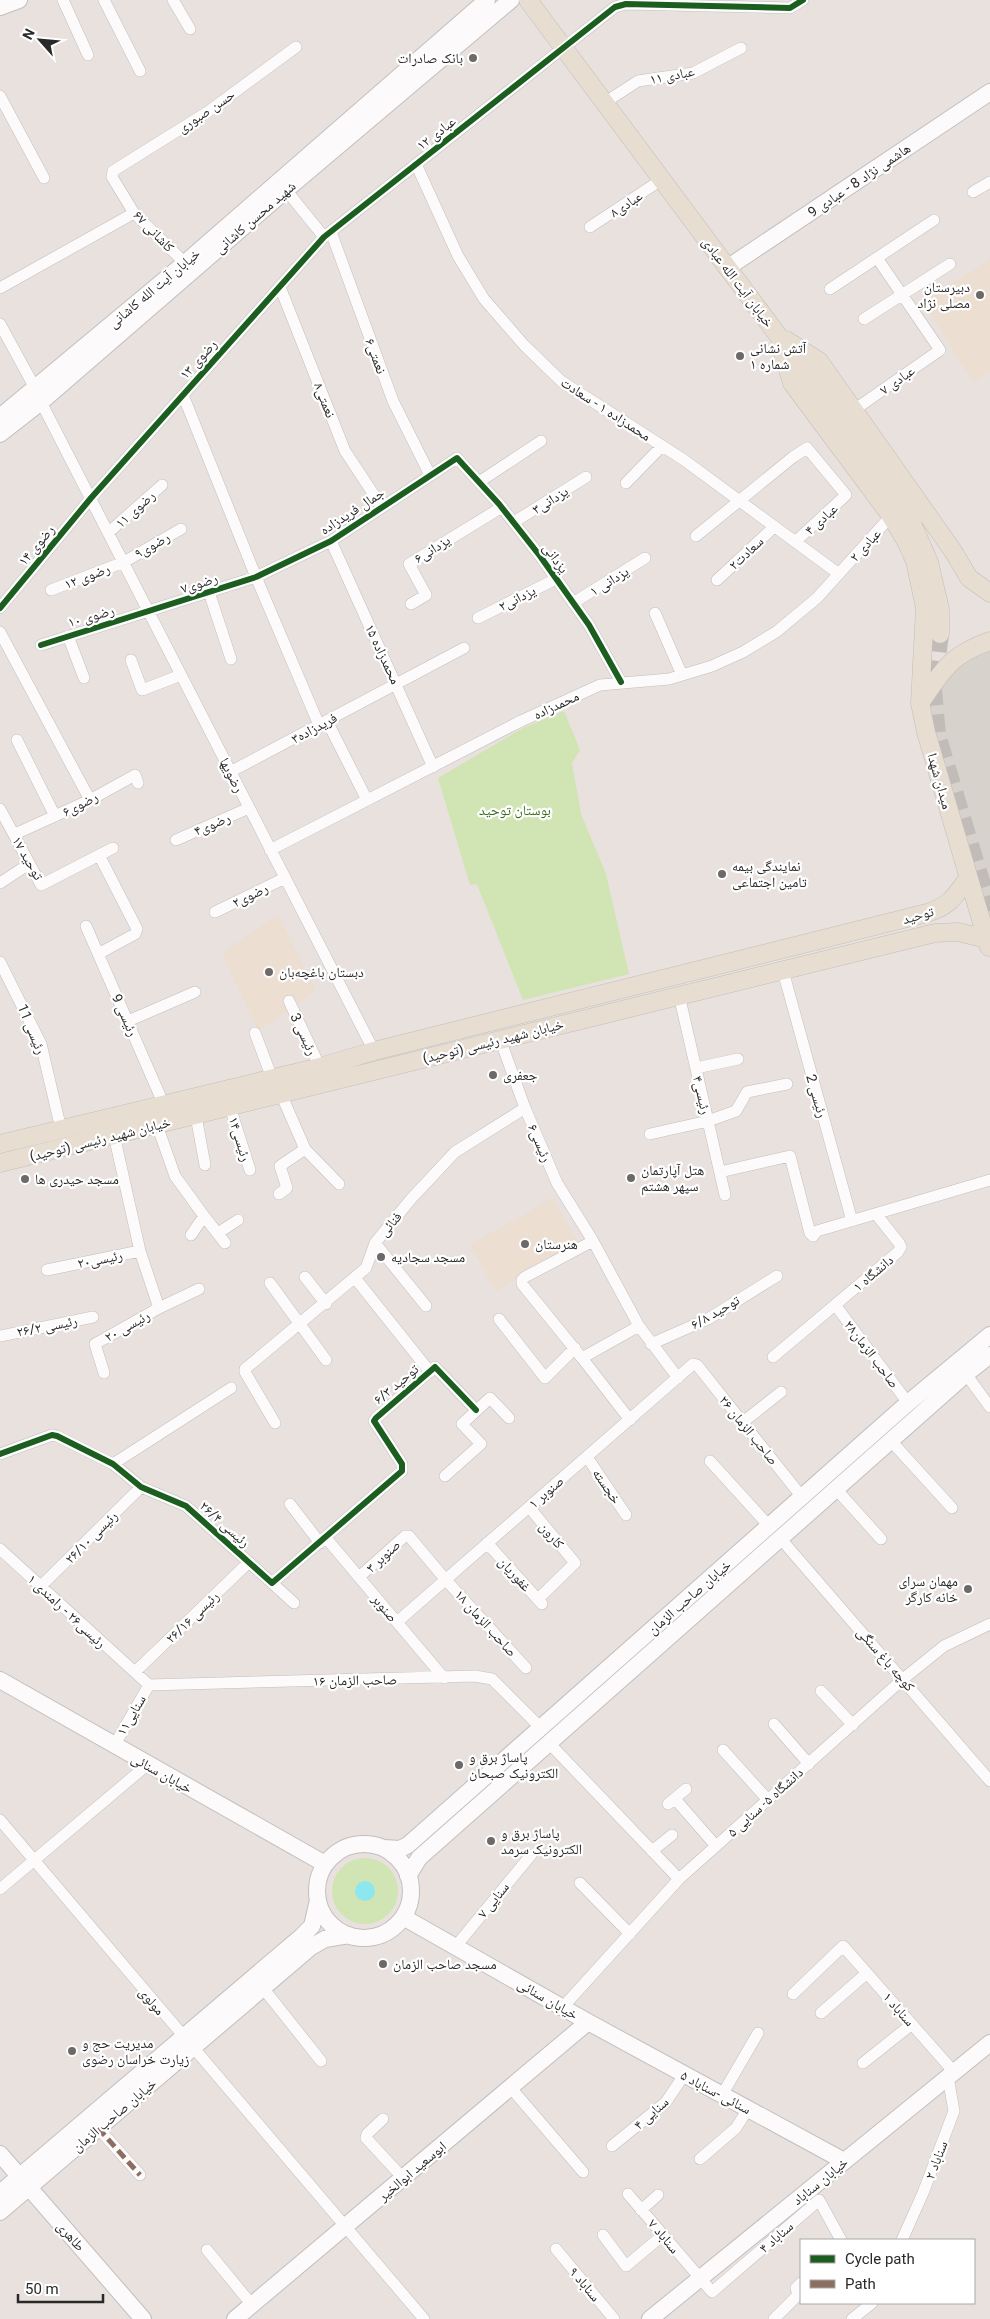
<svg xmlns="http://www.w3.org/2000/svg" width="990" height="2319" font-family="Roboto,'Noto Naskh Arabic',sans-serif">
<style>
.education{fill:#ecded1}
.green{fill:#d1e4b4}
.plaza{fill:#d8d2cd}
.water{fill:#8ce8ee}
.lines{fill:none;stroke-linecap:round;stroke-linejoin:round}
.primary-tunnel{stroke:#c2bcb9;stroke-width:18;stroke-dasharray:18 9;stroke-linecap:butt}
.street-casing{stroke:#c1bfbf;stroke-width:12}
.secondary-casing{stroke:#c1bfbf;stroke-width:18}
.primary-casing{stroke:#c0bebc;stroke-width:19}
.street{stroke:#fcfafa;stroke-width:11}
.secondary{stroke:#fcfafa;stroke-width:16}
.primary{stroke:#e7ded1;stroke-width:18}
.quiet{stroke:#8d6e63;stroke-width:5;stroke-dasharray:10 5;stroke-linecap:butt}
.cycleway-casing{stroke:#fff;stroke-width:9}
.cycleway{stroke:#1b5e20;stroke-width:6}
.poi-dot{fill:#6c6968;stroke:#fff;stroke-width:2}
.labels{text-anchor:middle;stroke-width:4.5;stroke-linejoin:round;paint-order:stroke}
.poi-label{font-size:14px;fill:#292929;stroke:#fff;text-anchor:start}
.street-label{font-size:14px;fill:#292929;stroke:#fff}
.park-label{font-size:14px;fill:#376a15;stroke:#fff}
</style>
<rect width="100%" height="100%" fill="#e8e1dd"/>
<path class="education" d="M990 260V372L973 382 923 301Z
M278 915 316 991 258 1031 222 953Z
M553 1198 579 1244 496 1291 470 1245Z"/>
<path class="green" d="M564 711 580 750 572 763 581 814 606 874 629 974 523 1000 477 884 470 885 438 778 523 728Z
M332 1891a33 33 0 1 1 66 0a33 33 0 1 1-66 0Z"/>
<path class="plaza" d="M990 641V950L920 703 947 665Z"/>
<path class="water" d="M355 1891a10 10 0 1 1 20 0a10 10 0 1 1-20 0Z"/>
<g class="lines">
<path class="primary-tunnel" d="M940 634 933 689 937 735 990 911"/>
<g class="street-casing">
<path id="street" d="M63 0 88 55
M104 0 140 71
M173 0 190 29
M0 96 44 178
M604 103 638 81 693 73 741 48
M416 164 458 256 484 299 524 345 561 381 684 460 839 574
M286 190 324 237
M973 192 990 182
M590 227 661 180
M331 232 393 401 430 475
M185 263 134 213 112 177 113 171 209 111 296 47
M280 287 345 451 382 507
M0 288 134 213
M830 289 934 220
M864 319 950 264
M0 324 35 388
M183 395 256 577 319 725
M41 402 374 1051
M854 410 940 350 877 258
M479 482 541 441
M626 483 662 446
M514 522 586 477
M109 532 162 485
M696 536 793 457 807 448 846 495 795 542
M331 541 433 767
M717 580 774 527
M51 590 124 562 181 529
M209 592 231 659
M573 603 645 558
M411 604 426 595 409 564 502 507
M0 608 91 498 324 237 615 7 626 4 790 8 803 0
M655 613 682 675
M478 618 556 579
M0 632 90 800
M68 636 84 678
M41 645 256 577 331 541 457 458 499 504 540 556 589 625 621 682
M131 660 142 690 181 675
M327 721 367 800
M17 740 55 816
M230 772 464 648
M0 809 41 885 113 848
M15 834 90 800 135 775 138 783
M176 840 249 808
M270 850 521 721 600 685 669 679 712 666 743 652 776 632 817 598 891 516
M0 883 29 864
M215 912 285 878
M86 926 164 1105
M98 954 135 934 137 929 99 855
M0 962 41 1044 61 1129
M783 971 852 1221
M679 995 725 1195
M289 1001 320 1067
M128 1021 195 992
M255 1033 272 1078
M500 1039 525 1108 557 1183 593 1241 639 1326 678 1378
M696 1068 738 1059
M281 1094 305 1149 339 1184
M230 1107 250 1170
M196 1116 205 1165
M157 1125 175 1176 204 1216 191 1235
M650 1134 708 1121 736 1111 747 1092 787 1084
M114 1135 140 1251 159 1308 199 1289
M720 1172 790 1156 810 1233 813 1236 817 1231 990 1180
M279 1194 287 1188 280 1166 305 1149
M204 1216 225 1243
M218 1233 238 1220
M593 1241 525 1277 522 1280V1284L582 1358 630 1420
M375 1243 426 1306
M47 1270 140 1251
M305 1277 326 1304
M355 1278 430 1372
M270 1283 326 1360
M836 1306 908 1403
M499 1319 545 1378 575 1348
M0 1336 93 1317
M651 1344 708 1319 777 1276
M773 1357 898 1252 901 1247 899 1243 876 1214
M582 1358 639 1326
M104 1373 95 1344 159 1308
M966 1374 990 1407
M743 1422 781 1392
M275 1423 245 1372V1369L366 1268 375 1243 411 1199 455 1152 525 1108
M891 1441 952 1508
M0 1454 52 1435 57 1436 113 1464 141 1487 186 1506 272 1583 402 1471V1464L374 1421 376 1418 435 1367 476 1410
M587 1457 626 1515
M710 1461 769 1526
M113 1464 231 1388
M445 1476 481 1444 462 1424 490 1398 509 1418
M836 1489 881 1539
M290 1504 320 1543
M529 1507 575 1563 538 1599
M326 1538 444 1678
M780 1538 990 1781
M487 1543 542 1604
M0 1549 149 1685
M359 1577 405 1536H409L445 1579 526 1668
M272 1583 294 1603
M41 1586 141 1487
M397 1622 693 1364 697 1365 802 1497
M135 1672 249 1562
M149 1685 475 1676 492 1679 541 1728
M821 1691 853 1725
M774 1724 809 1764
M549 1743 679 1879
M114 1746 149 1685
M723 1750 768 1800
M675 1799 716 1846
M668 1804 686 1789
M0 1820 424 2319
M652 1851 672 1835
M580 1883 630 1934
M0 1889 147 1765
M456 1946 531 1855
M263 1988 321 2061
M793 1994 843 1946 954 2072
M563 2007 679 1879 903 1679 944 1646 990 1624
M821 2013 867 1973
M863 2063 912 2024
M511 2088 583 2172
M722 2095 758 2033
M383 2119 367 2134 366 2138 403 2178
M98 2128 140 2175
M612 2146 666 2102 684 2075
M700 2159 736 2128 748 2109
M628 2194 712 2292 819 2200 841 2240
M641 2210 658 2195
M603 2235 626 2266 663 2235
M902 2240 923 2193 954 2111 948 2077
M556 2249 614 2319
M207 2250 252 2305
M774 2319 798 2295 796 2288 801 2283
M852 2319 872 2303"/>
</g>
<g class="secondary-casing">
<path id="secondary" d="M0 7 19 0
M727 268 990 92
M0 417 185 263 487 0
M0 434 41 402 286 190 511 0
M0 1680 325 1864
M317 1891a47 47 0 1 1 94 0a47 47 0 1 1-94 0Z
M384 1848 400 1849 408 1845 908 1403 990 1335
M408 1876 419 1858 966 1374 990 1355
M403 1917 588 2022 844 2161
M0 2154 143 2319
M0 2193 302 1936 312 1926 318 1900
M0 2212 311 1947 325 1939 349 1935
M235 2319 588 2022
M650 2319 990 2043"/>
</g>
<g class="primary-casing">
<path id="primary" d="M528 0 806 373 911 521 929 562 940 609V634
M786 340 819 361 953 551 969 578 990 593
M781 347 792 383 891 516 906 541 915 561 925 608 920 703 926 732 989 947
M920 703C943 670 950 655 990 641
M0 1144 320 1067 374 1051 927 913C950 906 955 896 968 878
M0 1163 935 933 958 932 987 939"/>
</g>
<use href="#street" class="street"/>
<use href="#secondary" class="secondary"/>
<use href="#primary" class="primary"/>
<path class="quiet" d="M98 2128 140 2175"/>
<g class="cycleway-casing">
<path id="cycleway" d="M0 608 91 498 324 237 615 7 626 4 790 8 803 0
M41 645 256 577 331 541 457 458 499 504 540 556 589 625 621 682
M0 1454 52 1435 57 1436 113 1464 141 1487 186 1506 272 1583 402 1471V1464L374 1421 376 1418 435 1367 476 1410"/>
</g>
<use href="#cycleway" class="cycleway"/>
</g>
<g class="poi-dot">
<circle cx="473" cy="58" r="5"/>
<circle cx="980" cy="295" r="5"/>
<circle cx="740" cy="356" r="5"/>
<circle cx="722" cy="874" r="5"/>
<circle cx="269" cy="972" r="5"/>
<circle cx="493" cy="1075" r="5"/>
<circle cx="631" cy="1178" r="5"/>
<circle cx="25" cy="1179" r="5"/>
<circle cx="525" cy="1244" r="5"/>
<circle cx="381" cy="1257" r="5"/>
<circle cx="968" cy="1589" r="5"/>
<circle cx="459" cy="1765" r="5"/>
<circle cx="491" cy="1841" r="5"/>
<circle cx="383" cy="1964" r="5"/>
<circle cx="72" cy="2051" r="5"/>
</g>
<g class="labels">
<g class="poi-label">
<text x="463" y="63" text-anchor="end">بانک صادرات</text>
<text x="970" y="292" text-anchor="end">دبیرستان<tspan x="970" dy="16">مصلی نژاد</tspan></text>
<text x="750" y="353">آتش نشانی<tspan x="750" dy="16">شماره ۱</tspan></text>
<text x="732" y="871">نمایندگی بیمه<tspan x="732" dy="16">تامین اجتماعی</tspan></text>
<text x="279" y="977">دبستان باغچه‌بان</text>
<text x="503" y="1080">جعفری</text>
<text x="641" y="1175">هتل آپارتمان<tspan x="641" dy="16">سپهر هشتم</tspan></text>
<text x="35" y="1184">مسجد حیدری ها</text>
<text x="535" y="1249">هنرستان</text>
<text x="391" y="1262">مسجد سجادیه</text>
<text x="958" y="1586" text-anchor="end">مهمان سرای<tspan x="958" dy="16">خانه کارگر</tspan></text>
<text x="469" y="1762">پاساژ برق و<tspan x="469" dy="16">الکترونیک صبحان</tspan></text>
<text x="501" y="1838">پاساژ برق و<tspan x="501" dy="16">الکترونیک سرمد</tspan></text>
<text x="393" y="1969">مسجد صاحب الزمان</text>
<text x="82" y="2048">مدیریت حج و<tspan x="82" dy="16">زیارت خراسان رضوی</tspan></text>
</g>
<g class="street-label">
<text transform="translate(672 75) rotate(-11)" y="5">عبادی ١١</text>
<text transform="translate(206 111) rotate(-34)" y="5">حسن صبوری</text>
<text transform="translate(436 133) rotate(-38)" y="5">عبادی ۱۲</text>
<text transform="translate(859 180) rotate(-34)" y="5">هاشمی نژاد 8 - عبادی 9</text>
<text transform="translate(626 204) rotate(-34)" y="5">عبادی۸</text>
<text transform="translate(255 217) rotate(-41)" y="5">شهید محسن کاشانی</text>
<text transform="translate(154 231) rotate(46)" y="5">کاشانی ۶۷</text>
<text transform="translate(738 282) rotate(53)" y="5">خیابان آیت الله عبادی</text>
<text transform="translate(154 288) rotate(-40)" y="5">خیابان آیت الله کاشانی</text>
<text transform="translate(376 356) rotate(70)" y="5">نعمتی۶</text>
<text transform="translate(198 359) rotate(-48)" y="5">رضوی ۱۳</text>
<text transform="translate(897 380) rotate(-35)" y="5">عبادی ۷</text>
<text transform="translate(325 400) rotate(69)" y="5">نعمتی۸</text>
<text transform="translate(606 409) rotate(33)" y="5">محمدزاده ۱ - سعادت</text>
<text transform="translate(550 500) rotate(-32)" y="5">یزدانی۳</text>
<text transform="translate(135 509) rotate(-42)" y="5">رضوی ۱۱</text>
<text transform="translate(352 511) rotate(-33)" y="5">جمال فریدزاده</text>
<text transform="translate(821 519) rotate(-42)" y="5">عبادی ۴</text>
<text transform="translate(36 545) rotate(-50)" y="5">رضوی ۱۴</text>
<text transform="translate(152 545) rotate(-30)" y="5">رضوی۹</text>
<text transform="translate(865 545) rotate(-48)" y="5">عبادی ۲</text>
<text transform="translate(432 549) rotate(-32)" y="5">یزدانی۶</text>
<text transform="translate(746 553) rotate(-43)" y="5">سعادت۲</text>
<text transform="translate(556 558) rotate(54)" y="5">یزدانی</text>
<text transform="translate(87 576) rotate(-21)" y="5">رضوی ۱۲</text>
<text transform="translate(609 581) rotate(-32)" y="5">یزدانی ۱</text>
<text transform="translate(199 583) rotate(-18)" y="5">رضوی۷</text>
<text transform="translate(517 598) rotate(-27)" y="5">یزدانی۲</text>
<text transform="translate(91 616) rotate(-16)" y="5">رضوی ۱۰</text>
<text transform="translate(383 654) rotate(65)" y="5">محمدزاده ۱۵</text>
<text transform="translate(556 705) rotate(-25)" y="5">محمدزاده</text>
<text transform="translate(314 728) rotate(-28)" y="5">فریدزاده۳</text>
<text transform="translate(232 775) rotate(63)" y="5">رضویها</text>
<text transform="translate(940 781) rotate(74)" y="5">میدان شهدا</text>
<text transform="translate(80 804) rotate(-27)" y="5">رضوی۶</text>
<text transform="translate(212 824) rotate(-23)" y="5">رضوی۴</text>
<text transform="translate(28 858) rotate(60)" y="5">توحید ۱۷</text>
<text transform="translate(250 895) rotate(-26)" y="5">رضوی۲</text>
<text transform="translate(918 915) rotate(-16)" y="5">توحید</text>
<text transform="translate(125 1015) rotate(66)" y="5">رئیسی 9</text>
<text transform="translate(32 1029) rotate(68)" y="5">رئیسی 11</text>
<text transform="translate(304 1034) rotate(65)" y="5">رئیسی 3</text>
<text transform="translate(493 1041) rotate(-14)" y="5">خیابان شهید رئیسی (توحید)</text>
<text transform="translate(702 1095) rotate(77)" y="5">رئیسی۴</text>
<text transform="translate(817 1096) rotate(74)" y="5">رئیسی 2</text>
<text transform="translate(100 1139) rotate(-14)" y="5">خیابان شهید رئیسی (توحید)</text>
<text transform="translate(240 1139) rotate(73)" y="5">رئیسی۱۴</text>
<text transform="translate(540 1143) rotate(67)" y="5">رئیسی۶</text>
<text transform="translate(390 1224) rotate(-50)" y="5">فنائی</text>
<text transform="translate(100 1259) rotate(-11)" y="5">رئیسی۲۰</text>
<text transform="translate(873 1273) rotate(-40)" y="5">دانشگاه ۱</text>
<text transform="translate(715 1312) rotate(-30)" y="5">توحید ۶/۸</text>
<text transform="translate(47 1326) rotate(-11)" y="5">رئیسی ۲۶/۲</text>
<text transform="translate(127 1326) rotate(-29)" y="5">رئیسی ۲۰</text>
<text transform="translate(872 1354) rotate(53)" y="5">صاحب الزمان۲۸</text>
<text transform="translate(396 1384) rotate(-40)" y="5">توحید ۶/۳</text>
<text transform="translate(749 1430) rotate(51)" y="5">صاحب الزمان ۲۶</text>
<text transform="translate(607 1486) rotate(56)" y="5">خجسته</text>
<text transform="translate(546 1492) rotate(-41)" y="5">صنوبر ۱</text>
<text transform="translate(225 1524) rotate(42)" y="5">رئیسی ۲۶/۴</text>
<text transform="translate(552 1535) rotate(51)" y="5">کارون</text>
<text transform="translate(91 1537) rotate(-45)" y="5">رئیسی ۲۶/۱۰</text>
<text transform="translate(383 1556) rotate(-43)" y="5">صنوبر ۳</text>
<text transform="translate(515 1574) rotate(48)" y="5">غفوریان</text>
<text transform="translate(689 1597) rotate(-41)" y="5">خیابان صاحب الزمان</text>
<text transform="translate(385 1608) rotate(50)" y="5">صنوبر</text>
<text transform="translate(67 1611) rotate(43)" y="5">رئیسی۲۶ - رامندی ۱</text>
<text transform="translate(192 1617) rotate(-44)" y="5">رئیسی ۲۶/۱۶</text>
<text transform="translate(486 1623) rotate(48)" y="5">صاحب الزمان ۱۸</text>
<text transform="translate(886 1659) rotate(49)" y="5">کوچه باغ سنگی</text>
<text transform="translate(355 1680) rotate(-1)" y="5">صاحب الزمان ۱۶</text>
<text transform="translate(131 1715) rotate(-60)" y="5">سنایی۱۱</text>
<text transform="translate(162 1773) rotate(29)" y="5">خیابان سنائی</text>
<text transform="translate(765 1802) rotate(-42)" y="5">دانشگاه ۵- سنایی ۵</text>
<text transform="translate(493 1900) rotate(-51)" y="5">سنایی ۷</text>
<text transform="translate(548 1999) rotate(30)" y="5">خیابان سنائی</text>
<text transform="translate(152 2001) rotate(50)" y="5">مولوی</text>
<text transform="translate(899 2009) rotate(49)" y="5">سناباد ۱</text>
<text transform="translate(716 2092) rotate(28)" y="5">سنائی -سناباد ۵</text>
<text transform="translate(651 2113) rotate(-42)" y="5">سنایی ۴</text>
<text transform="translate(114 2115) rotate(-40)" y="5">خیابان صاحب الزمان</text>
<text transform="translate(936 2160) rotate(-69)" y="5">سناباد ۲</text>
<text transform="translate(412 2171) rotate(-40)" y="5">ابوسعید ابوالخیر</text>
<text transform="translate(820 2181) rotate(-39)" y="5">خیابان سناباد</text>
<text transform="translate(71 2236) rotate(49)" y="5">طاهری</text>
<text transform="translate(664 2236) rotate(50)" y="5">سناباد ۷</text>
<text transform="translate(776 2237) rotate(-41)" y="5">سناباد ۴</text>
<text transform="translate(585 2284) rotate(50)" y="5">سناباد ۹</text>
</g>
<g class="park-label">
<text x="515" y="815">بوستان توحید</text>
</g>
</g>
<rect x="800" y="2239" width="175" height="65" fill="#ffffff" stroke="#a9a9a9"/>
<rect x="810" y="2255" width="25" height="8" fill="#1b5e20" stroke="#a9a9a9"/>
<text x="845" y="2264" font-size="15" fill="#292929">Cycle path</text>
<rect x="810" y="2280" width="25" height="8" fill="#8d6e63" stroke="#a9a9a9"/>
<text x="845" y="2289" font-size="15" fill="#292929">Path</text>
<g transform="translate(40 40) rotate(297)" stroke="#ffffff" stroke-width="4" paint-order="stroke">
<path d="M0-4L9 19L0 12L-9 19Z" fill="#292929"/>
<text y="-8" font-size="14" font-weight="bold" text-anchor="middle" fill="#292929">N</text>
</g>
<path d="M18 2294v8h85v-8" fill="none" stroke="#292929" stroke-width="2.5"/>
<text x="25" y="2294" font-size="15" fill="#292929" stroke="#ffffff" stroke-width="4" paint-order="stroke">50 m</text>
</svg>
